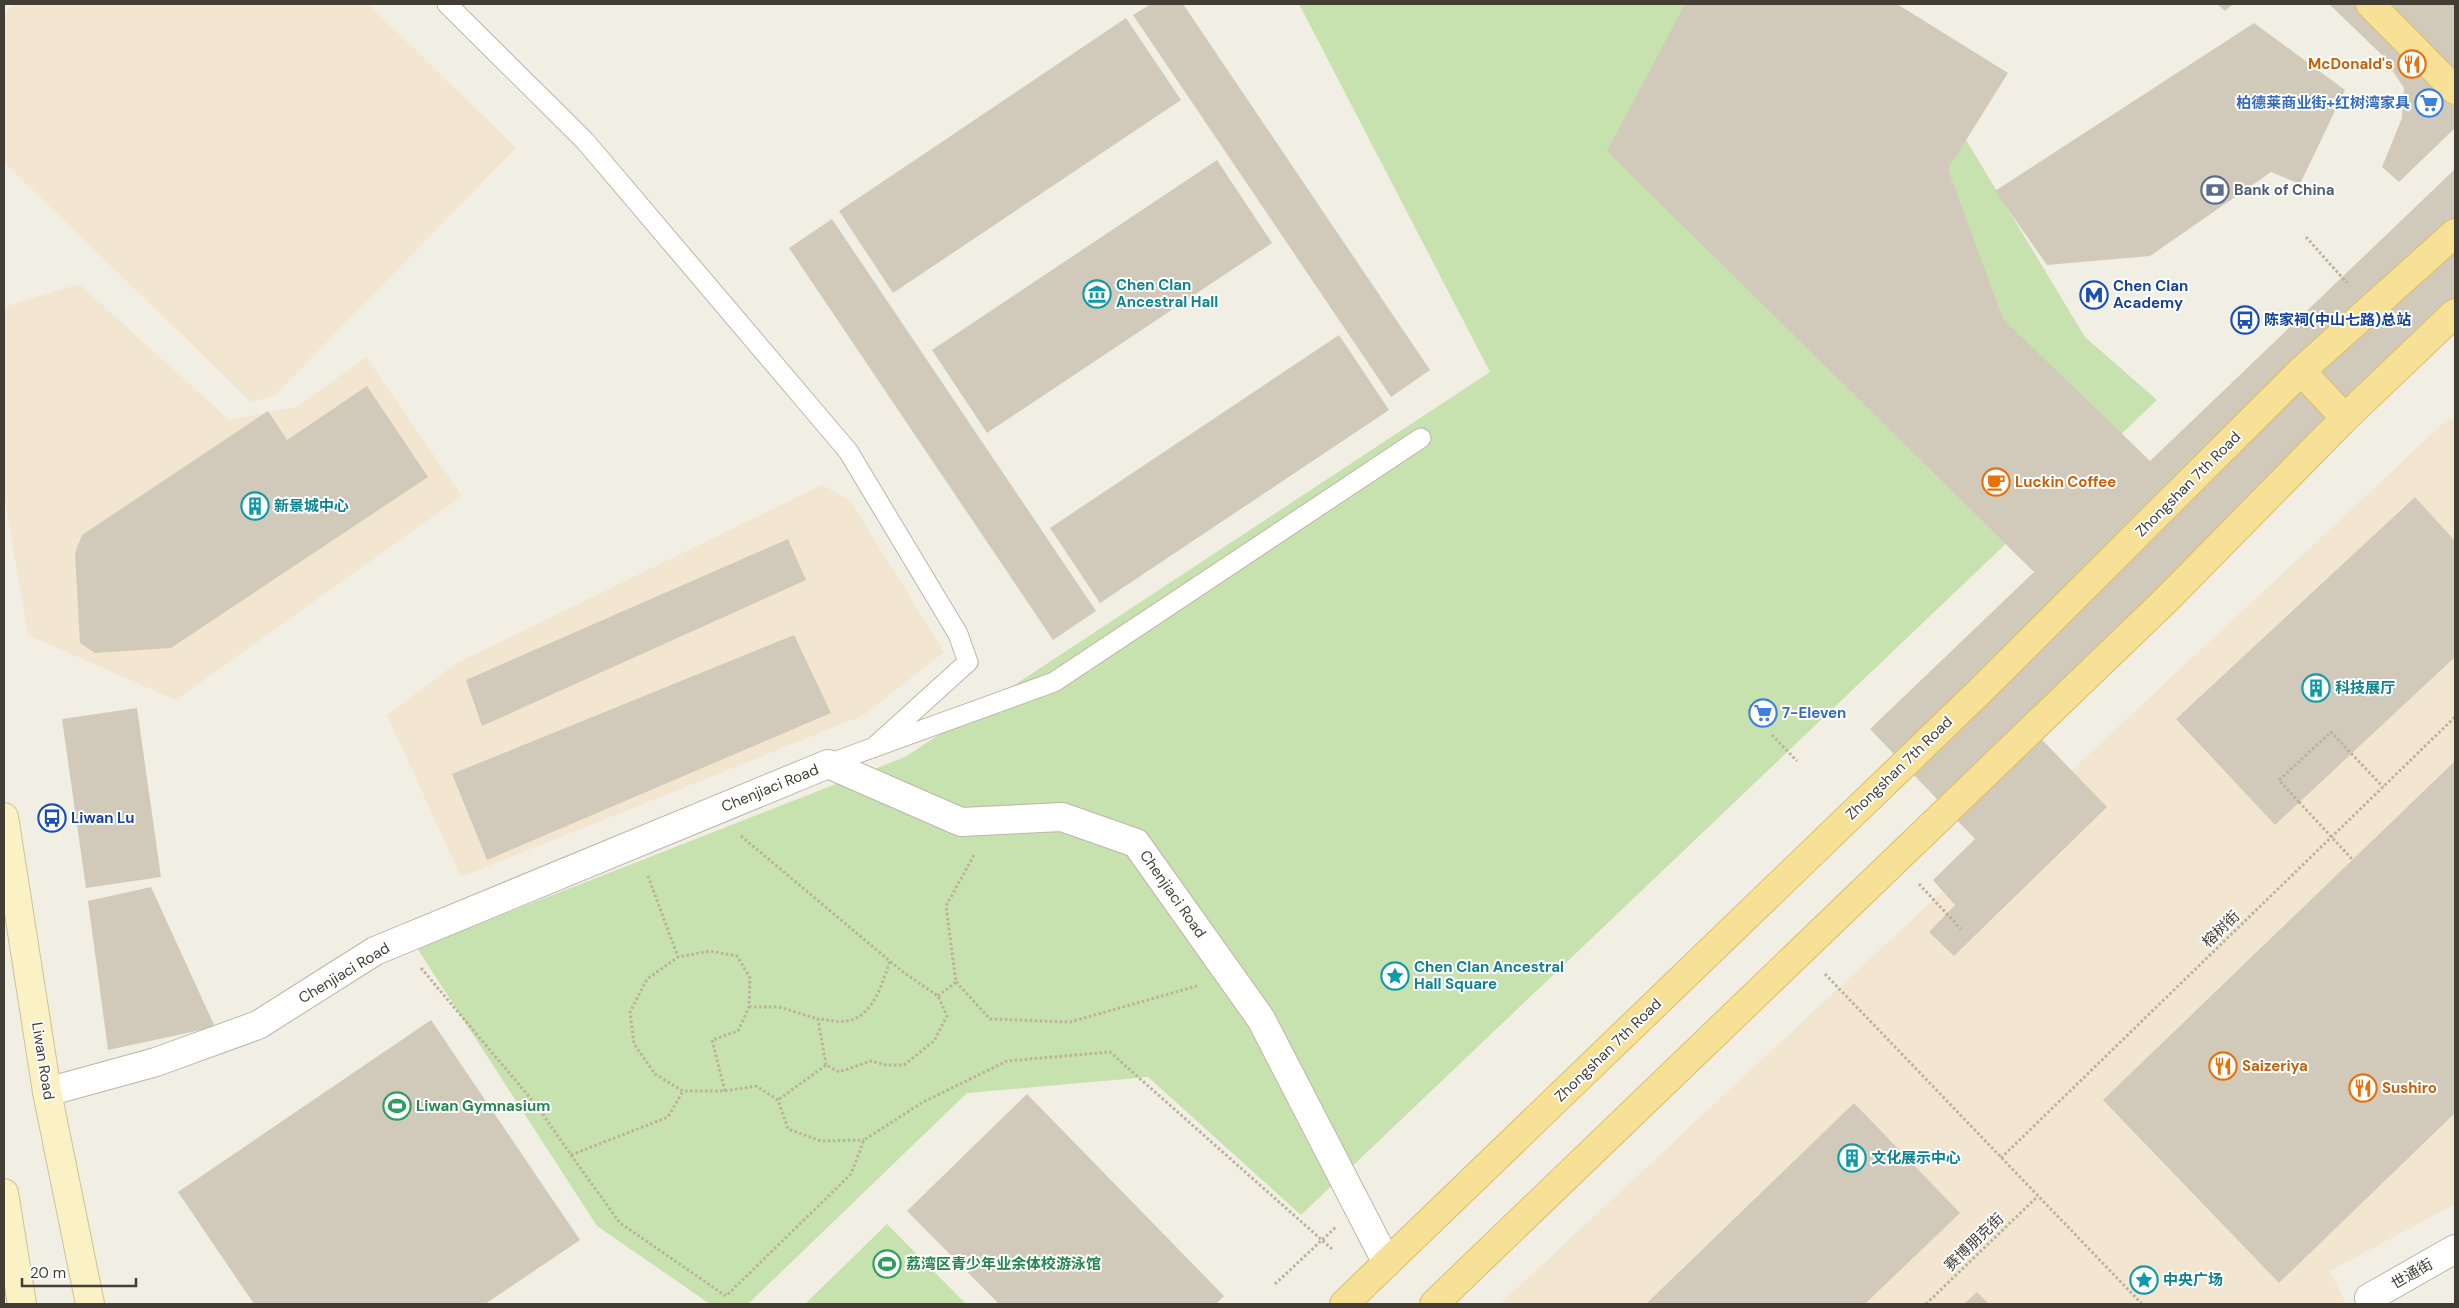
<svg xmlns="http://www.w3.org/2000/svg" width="2459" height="1308" font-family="'DM Sans','Noto Sans SC',sans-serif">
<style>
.commercial{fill:#f2e6d0}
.green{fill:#c8e2af}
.building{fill:#d1caba}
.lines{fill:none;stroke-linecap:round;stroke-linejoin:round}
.lane-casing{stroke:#bbb6a8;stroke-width:21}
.street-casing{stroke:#bbb6a8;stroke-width:30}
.secondary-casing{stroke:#cec296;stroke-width:30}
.primary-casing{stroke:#dabf69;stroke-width:30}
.path{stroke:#bcb29a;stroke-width:3;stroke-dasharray:2.5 2.5;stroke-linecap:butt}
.lane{stroke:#fff;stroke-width:19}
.street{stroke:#fff;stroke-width:28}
.secondary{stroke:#faf1c5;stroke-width:28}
.primary{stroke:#f6e197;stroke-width:28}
.path-bridge{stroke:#bcb29a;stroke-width:3;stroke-dasharray:2.5 2.5;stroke-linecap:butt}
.labels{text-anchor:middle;stroke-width:4;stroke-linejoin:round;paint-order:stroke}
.food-label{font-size:15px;font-weight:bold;fill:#c56008;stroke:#fff;text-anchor:start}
.shop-label{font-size:15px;font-weight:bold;fill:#366cbe;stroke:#fff;text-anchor:end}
.service-label{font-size:15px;font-weight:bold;fill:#4e5e75;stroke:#fff;text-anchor:start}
.culture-label{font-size:15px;font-weight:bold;fill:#0d838f;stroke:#fff;text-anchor:start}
.transit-label{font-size:15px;font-weight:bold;fill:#164399;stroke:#fff;text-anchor:start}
.street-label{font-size:15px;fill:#423e34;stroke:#fff}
.leisure-label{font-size:15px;font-weight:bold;fill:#27864d;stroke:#fff;text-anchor:start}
</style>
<rect width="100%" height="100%" fill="#f1eee4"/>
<path class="commercial" d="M14 4H368L516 148 275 395 251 402 4 162V15Z
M79 284 229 420 297 407 366 357 462 496 176 700 28 635 4 496V307Z
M2449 418 2455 421V1204L2330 1271 2346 1304H1500Z
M822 485 850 500 944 652 864 715 461 877 387 715 455 664Z"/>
<path class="green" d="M1299 4H1884L2085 337 2157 400 1301 1215 1148 1077 967 1093 748 1304H710L597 1226 417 948 905 757 1490 372Z
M887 1224 966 1304H805Z"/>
<path class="building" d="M1151 4H1183L1430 370 1391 397 1133 15Z
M1685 4H1897L2008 73 1948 169 2003 319 2150 461 2455 169V304L2022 719 2107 807 1954 956 1929 932 1955 905 1933 880 1975 839 1870 729 2034 572 1607 151Z
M2217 4H2233L2225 11Z
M2329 4H2455V128L2399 182 2382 167 2402 118 2404 88 2382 55Z
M1126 18 1181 100 893 293 839 211Z
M2254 23 2345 90 2300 184 2271 172 2150 256 2047 265 1995 191Z
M1217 160 1272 243 987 433 932 350Z
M832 219 1096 611 1053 640 789 248Z
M1339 335 1389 410 1100 603 1050 528Z
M367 386 428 477 171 648 95 653 80 643 75 553 82 535 268 411 287 440Z
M2415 497 2455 541V657L2275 825 2176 719Z
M788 539 806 580 482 726 466 680Z
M794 635 831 713 487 860 452 774Z
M137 708 161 877 86 888 62 719Z
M2455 761V1113L2279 1283 2103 1100Z
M151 887 215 1027 108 1050 88 901Z
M431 1020 580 1240 485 1304H254L178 1192Z
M1027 1094 1224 1296 1216 1304H999L907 1211Z
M1854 1103 1960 1213 1865 1304H1646Z
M1977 1292 1989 1304H1964Z"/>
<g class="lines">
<g class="lane-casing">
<path id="lane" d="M447 4 585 141 848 451 958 634 968 662 873 748
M828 764 1054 682 1421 438"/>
</g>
<g class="street-casing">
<path id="street" d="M47 1092 156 1062 258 1025 375 951 828 764 961 822 1062 817 1136 843 1261 1019 1387 1263
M2372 1304 2369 1298 2455 1249"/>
</g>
<g class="secondary-casing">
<path id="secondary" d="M4 817 47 1092 90 1304
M4 1193 22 1304"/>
</g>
<g class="primary-casing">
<path id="primary" d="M2370 4 2455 90
M2301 371 2345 418
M1344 1304 1978 693 2301 371 2455 233
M1434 1304 2166 600 2345 418 2455 313"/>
</g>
<path class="path" d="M2306 237 2347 283
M1772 735 1797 761
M2299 802 2279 780 2331 732 2383 787
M741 836 903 972 938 996 947 1016 934 1041 904 1065H886L871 1061 839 1072 826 1065 778 1100
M648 876 678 957
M1919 884 1961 929
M421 968 537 1106 571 1155 668 1117 683 1091
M1825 974 2142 1304
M956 982 990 1019 1070 1022 1197 986
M938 996 956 982 946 906 974 855
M749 1007H779L818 1019
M826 1065 818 1019C827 1019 838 1023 846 1021 874 1017 882 983 890 961
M725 1091 712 1040 738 1031 749 1007 750 978 737 956 710 951 678 957 647 979 630 1012 634 1044 655 1074 683 1091H725L756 1086 778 1100 788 1129 821 1141 864 1140
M571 1155 620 1223 726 1296 851 1174 864 1140 923 1102 1007 1061 1110 1052 1332 1249
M2001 1158 2455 717
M1926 1304 2038 1196"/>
<use href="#lane" class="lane"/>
<use href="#street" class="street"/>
<use href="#secondary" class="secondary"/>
<use href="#primary" class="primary"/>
<path class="path-bridge" d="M2299 802 2352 859
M1275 1284 1337 1226"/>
</g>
<defs>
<g id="restaurant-ring" transform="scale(1.4375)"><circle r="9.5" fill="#fff" stroke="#e8710a" stroke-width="1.5"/><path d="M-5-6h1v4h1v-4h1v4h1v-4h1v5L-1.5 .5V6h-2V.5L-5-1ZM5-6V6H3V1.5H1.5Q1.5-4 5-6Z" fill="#e8710a"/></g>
<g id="supermarket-ring" transform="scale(1.4375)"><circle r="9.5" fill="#fff" stroke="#3f7fe0" stroke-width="1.5"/><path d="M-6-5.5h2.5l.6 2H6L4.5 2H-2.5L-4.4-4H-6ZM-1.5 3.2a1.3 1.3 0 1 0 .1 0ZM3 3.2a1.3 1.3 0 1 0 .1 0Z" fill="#3f7fe0"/></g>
<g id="bank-ring" transform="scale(1.4375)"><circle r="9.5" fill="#fff" stroke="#5c6f8a" stroke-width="1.5"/><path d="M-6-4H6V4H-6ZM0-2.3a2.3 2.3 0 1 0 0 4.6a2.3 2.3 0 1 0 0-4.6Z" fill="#5c6f8a"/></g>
<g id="museum-ring" transform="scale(1.4375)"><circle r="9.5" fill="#fff" stroke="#0f9aa8" stroke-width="1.5"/><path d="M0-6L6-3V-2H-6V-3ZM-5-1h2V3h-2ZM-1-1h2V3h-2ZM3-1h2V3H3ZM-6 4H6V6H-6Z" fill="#0f9aa8"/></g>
<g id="metro-ring" transform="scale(1.4375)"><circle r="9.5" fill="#fff" stroke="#1a4fb4" stroke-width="1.5"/><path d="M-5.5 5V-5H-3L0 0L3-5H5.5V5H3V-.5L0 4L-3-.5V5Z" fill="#1a4fb4"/></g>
<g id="bus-ring" transform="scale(1.4375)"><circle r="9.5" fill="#fff" stroke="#1a4fb4" stroke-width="1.5"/><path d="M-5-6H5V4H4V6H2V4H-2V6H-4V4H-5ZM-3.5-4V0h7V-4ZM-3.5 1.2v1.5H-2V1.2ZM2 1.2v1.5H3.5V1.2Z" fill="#1a4fb4"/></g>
<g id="cafe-ring" transform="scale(1.4375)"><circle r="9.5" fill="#fff" stroke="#e8710a" stroke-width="1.5"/><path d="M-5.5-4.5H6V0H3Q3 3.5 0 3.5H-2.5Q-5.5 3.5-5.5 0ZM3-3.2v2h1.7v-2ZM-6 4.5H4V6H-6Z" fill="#e8710a"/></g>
<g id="building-ring" transform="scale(1.4375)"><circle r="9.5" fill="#fff" stroke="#0f9aa8" stroke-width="1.5"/><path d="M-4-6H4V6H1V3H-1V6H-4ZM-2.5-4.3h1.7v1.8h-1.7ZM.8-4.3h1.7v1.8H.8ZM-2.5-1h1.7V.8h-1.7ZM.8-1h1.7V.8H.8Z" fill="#0f9aa8"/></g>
<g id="sight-ring" transform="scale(1.4375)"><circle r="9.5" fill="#fff" stroke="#0f9aa8" stroke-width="1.5"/><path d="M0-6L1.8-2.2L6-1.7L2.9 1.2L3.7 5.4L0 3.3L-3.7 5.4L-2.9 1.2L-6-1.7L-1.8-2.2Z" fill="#0f9aa8"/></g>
<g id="stadium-ring" transform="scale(1.4375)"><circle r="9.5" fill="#fff" stroke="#2e9e5b" stroke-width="1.5"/><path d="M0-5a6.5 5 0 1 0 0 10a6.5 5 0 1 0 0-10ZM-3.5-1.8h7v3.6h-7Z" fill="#2e9e5b"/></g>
</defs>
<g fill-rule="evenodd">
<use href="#restaurant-ring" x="2412" y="64"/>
<use href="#supermarket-ring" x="2429" y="103"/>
<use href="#bank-ring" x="2215" y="190"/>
<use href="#museum-ring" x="1097" y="294"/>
<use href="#metro-ring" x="2094" y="295"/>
<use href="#bus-ring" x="2245" y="320"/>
<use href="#cafe-ring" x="1996" y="482"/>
<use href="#building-ring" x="255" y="506"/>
<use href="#building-ring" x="2316" y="688"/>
<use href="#supermarket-ring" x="1763" y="713"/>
<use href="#bus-ring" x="52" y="818"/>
<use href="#sight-ring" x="1395" y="976"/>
<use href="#restaurant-ring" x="2223" y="1066"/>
<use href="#restaurant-ring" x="2363" y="1088"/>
<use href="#stadium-ring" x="397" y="1106"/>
<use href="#building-ring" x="1852" y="1158"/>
<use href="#stadium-ring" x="887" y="1264"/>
<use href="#sight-ring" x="2144" y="1280"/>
</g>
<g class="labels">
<g class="food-label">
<text x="2393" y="69" text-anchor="end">McDonald's</text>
<text x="2015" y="487">Luckin Coffee</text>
<text x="2242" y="1071">Saizeriya</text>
<text x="2382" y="1093">Sushiro</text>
</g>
<g class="shop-label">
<text x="2410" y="108">柏德莱商业街+红树湾家具</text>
<text x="1782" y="718" text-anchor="start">7-Eleven</text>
</g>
<g class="service-label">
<text x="2234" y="195">Bank of China</text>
</g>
<g class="culture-label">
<text x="1116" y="290">Chen Clan<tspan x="1116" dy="17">Ancestral Hall</tspan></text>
<text x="274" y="511">新景城中心</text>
<text x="2335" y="693">科技展厅</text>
<text x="1414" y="972">Chen Clan Ancestral<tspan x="1414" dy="17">Hall Square</tspan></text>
<text x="1871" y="1163">文化展示中心</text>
<text x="2163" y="1285">中央广场</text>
</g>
<g class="transit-label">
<text x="2113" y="291">Chen Clan<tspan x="2113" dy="17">Academy</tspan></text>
<text x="2264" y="325">陈家祠(中山七路)总站</text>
<text x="71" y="823">Liwan Lu</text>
</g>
<g class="street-label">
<text transform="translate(2188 484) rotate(-45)" y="5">Zhongshan 7th Road</text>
<text transform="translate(1899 768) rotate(-44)" y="5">Zhongshan 7th Road</text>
<text transform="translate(770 788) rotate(-22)" y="5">Chenjiaci Road</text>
<text transform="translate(1173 894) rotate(55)" y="5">Chenjiaci Road</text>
<text transform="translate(2221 929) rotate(-44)" y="5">榕树街</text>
<text transform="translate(344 973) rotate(-31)" y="5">Chenjiaci Road</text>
<text transform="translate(1608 1050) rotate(-44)" y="5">Zhongshan 7th Road</text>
<text transform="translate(43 1061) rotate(81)" y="5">Liwan Road</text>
<text transform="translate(1974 1242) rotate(-44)" y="5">赛博朋克街</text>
<text transform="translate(2412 1274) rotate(-30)" y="5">世通街</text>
</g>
<g class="leisure-label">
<text x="416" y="1111">Liwan Gymnasium</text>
<text x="906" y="1269">荔湾区青少年业余体校游泳馆</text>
</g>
</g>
<rect width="2459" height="1308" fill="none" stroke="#423e34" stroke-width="10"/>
<path d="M22 1278v8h114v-8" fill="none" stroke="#423e34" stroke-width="2.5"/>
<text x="30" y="1278" font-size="15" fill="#423e34" stroke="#ffffff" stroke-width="4" paint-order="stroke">20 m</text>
</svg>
